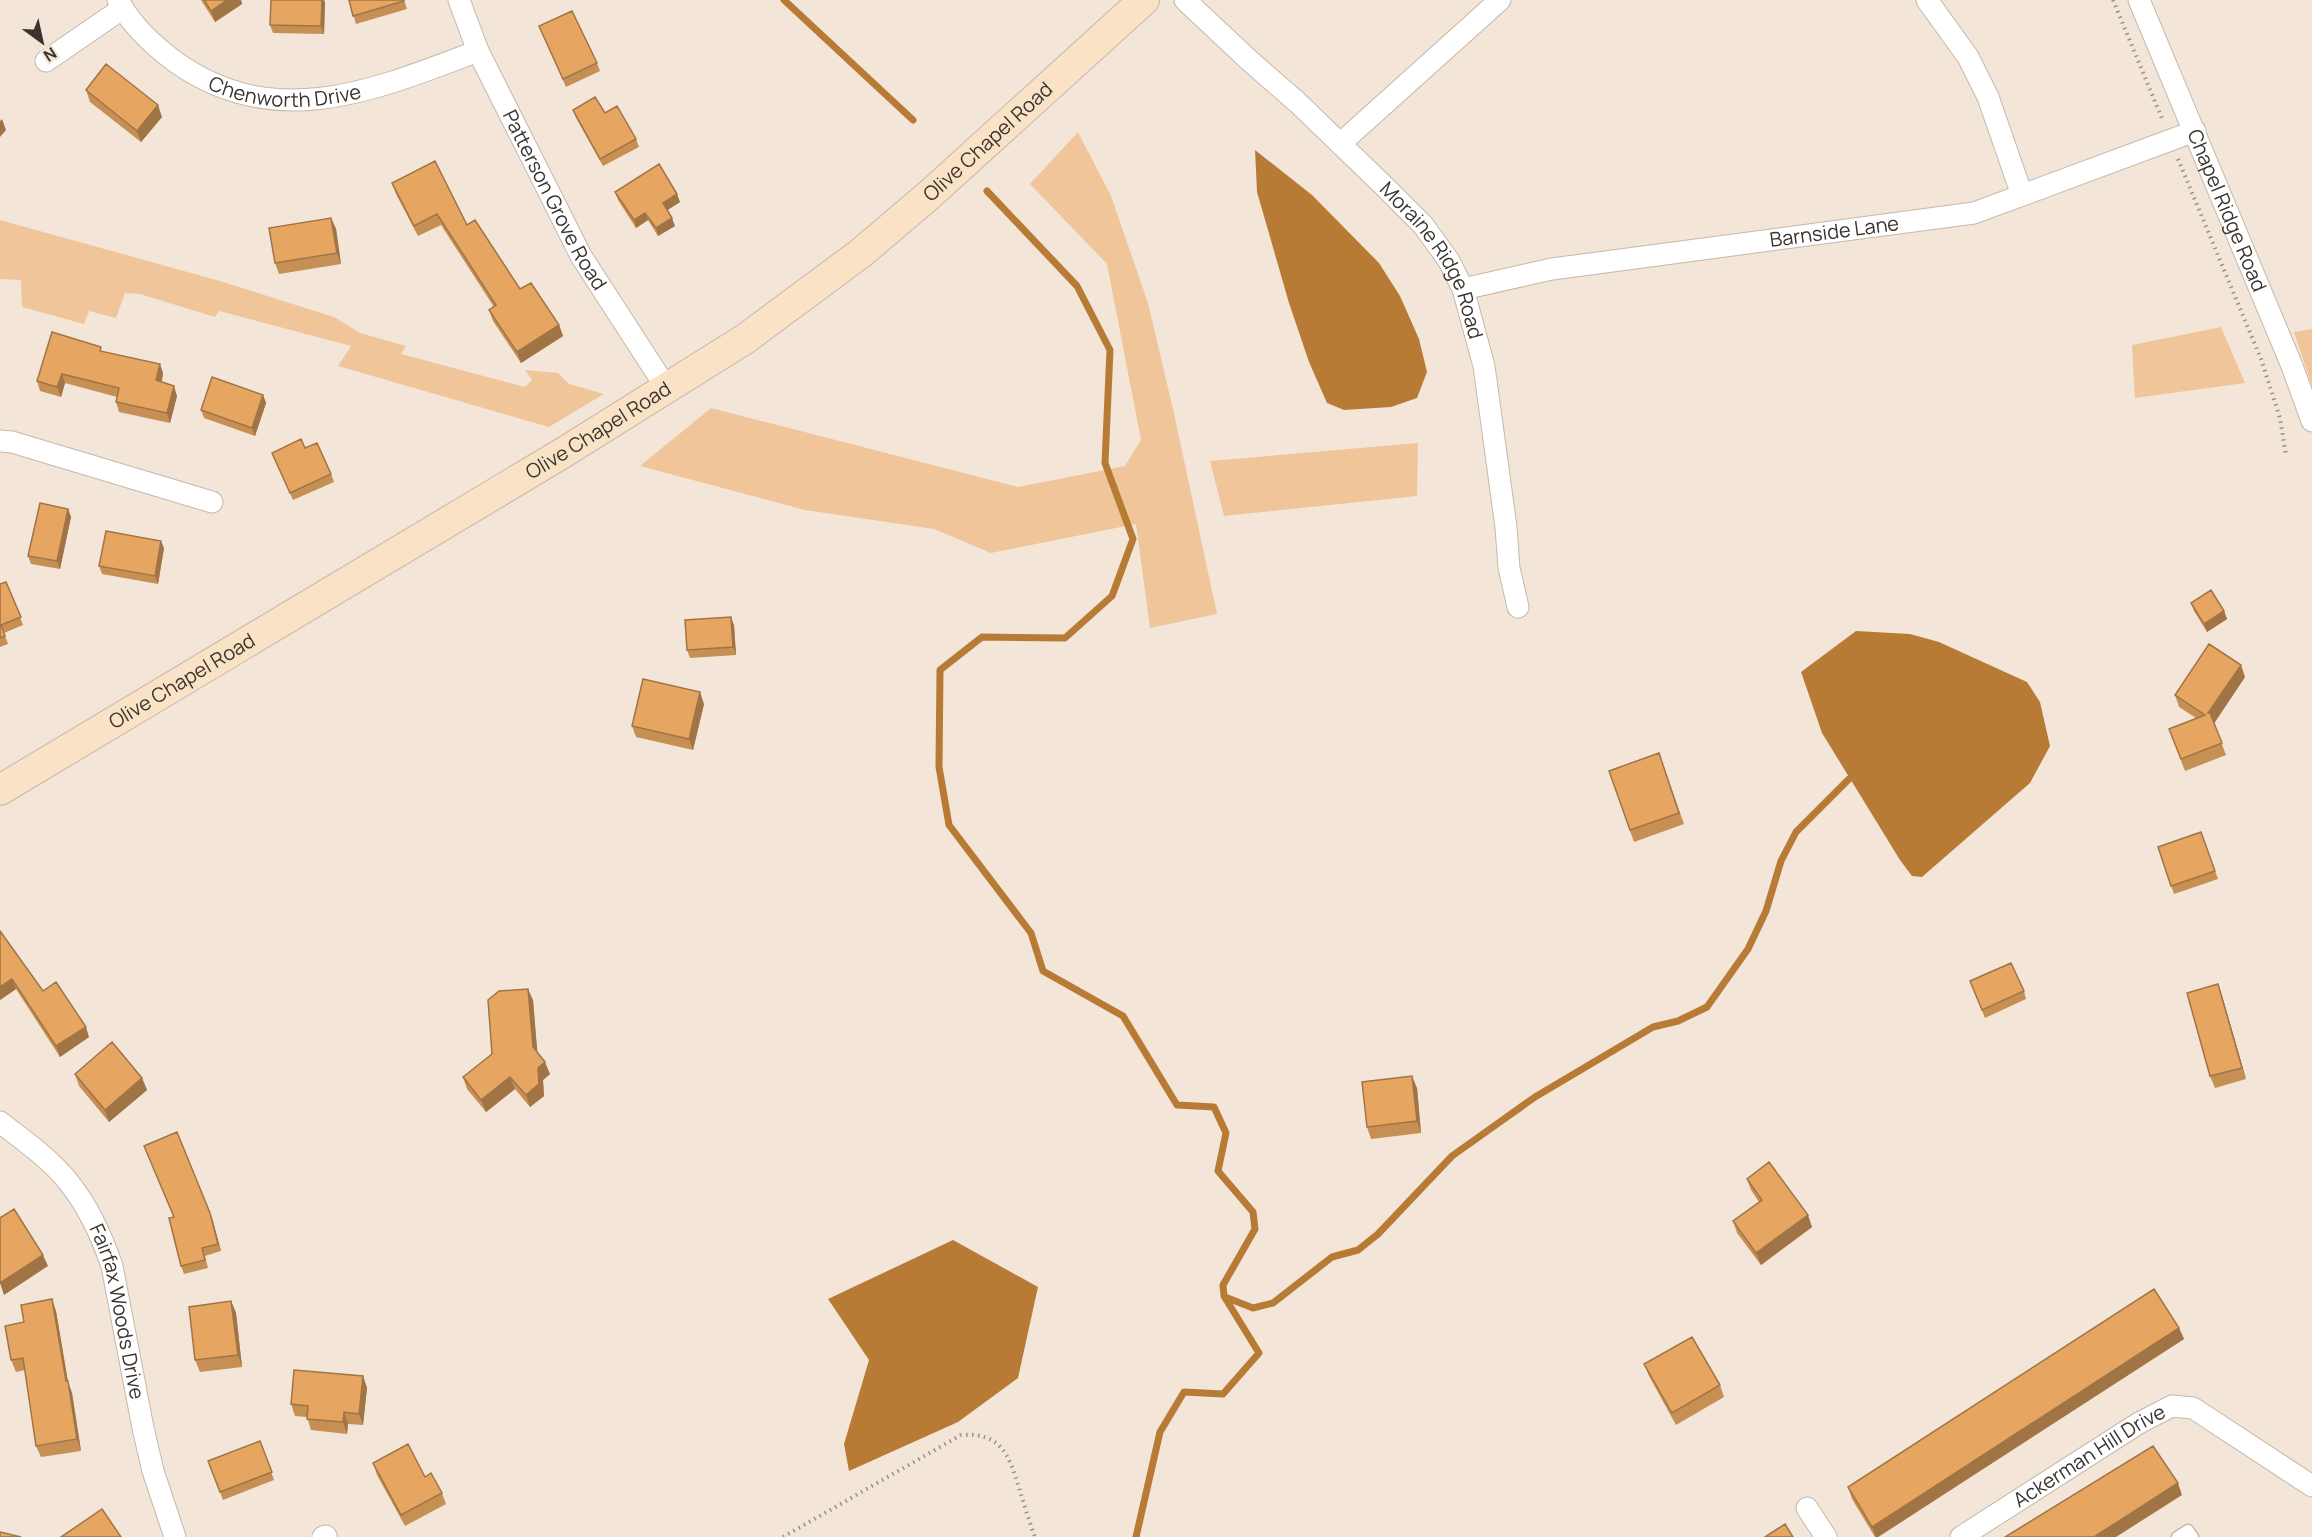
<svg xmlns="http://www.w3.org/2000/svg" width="2312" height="1537" font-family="Manrope,sans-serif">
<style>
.green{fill:#f0c59a}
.water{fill:#b87b35}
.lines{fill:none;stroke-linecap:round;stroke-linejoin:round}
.stream{stroke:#b87b35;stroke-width:7}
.lane-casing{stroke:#c5b8ab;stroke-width:13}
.street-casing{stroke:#c5b8ab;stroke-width:23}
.secondary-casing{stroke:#c5b8ab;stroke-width:32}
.path{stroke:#999086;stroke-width:4;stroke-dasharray:1.5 4.5;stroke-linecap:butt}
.lane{stroke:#fff;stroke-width:10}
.street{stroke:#fff;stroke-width:21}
.secondary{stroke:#fae2c6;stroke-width:30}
.wall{fill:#c68f54}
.shaded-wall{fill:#a17445}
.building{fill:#e6a662;stroke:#a17445;stroke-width:1.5}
.labels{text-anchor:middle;stroke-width:6;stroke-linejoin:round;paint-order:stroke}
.street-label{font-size:20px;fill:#39342f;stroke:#f3e6d9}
</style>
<rect width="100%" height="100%" fill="#f3e6d9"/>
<path class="green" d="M1078 132 1111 196 1148 303 1173 409 1217 614 1150 628 1136 524 991 553 934 529 805 510 640 466 711 408 1018 487 1125 466 1141 440 1107 264 1030 184Z
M0 220 220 281 334 317 360 333 406 346 401 354 525 387 532 380 525 370 558 373 569 384 604 394 549 427 338 366 351 346 219 311 215 317 140 294 125 293 116 318 89 311 84 324 22 307 21 280 0 279Z
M2221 327 2245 383 2135 398 2132 345Z
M2312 329V386L2294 332Z
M1418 443 1417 496 1224 516 1210 461Z"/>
<path class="water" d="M1255 150 1312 195 1379 263 1400 296 1419 339 1427 372 1417 398 1391 407 1344 410 1327 403 1309 362 1289 303 1257 192Z
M1856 631 1910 634 1939 642 2027 682 2040 702 2050 746 2030 783 1922 877 1912 876 1900 860 1822 733 1801 672Z
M953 1240 1038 1287 1018 1378 958 1422 849 1471 844 1444 869 1360 828 1299Z"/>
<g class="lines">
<path class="stream" d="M784 0 913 120
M987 191 1077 286 1110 350 1105 463 1133 539 1112 596 1065 638 982 637 940 670 939 767 949 825 1031 933 1043 971 1123 1016 1177 1105 1214 1107 1226 1133 1218 1171 1253 1212 1255 1229 1223 1285 1224 1296 1259 1353 1223 1394 1184 1392 1160 1432 1136 1537
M1225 1297 1253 1308 1273 1303 1332 1257 1358 1250 1378 1234 1452 1156 1535 1097 1653 1027 1678 1021 1707 1007 1748 949 1766 911 1781 861 1796 832 1849 779"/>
<g class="lane-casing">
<path id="lane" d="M2177 1537 2188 1530 2193 1537"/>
</g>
<g class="street-casing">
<g id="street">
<path id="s1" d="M118 0C131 25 155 47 177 63 277 133 377 89 478 51"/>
<path id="s2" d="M459 0 478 51 581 256 667 389"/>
<path id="s3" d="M1185 0 1250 61 1297 102 1384 186 1423 225 1449 261 1463 289 1484 366 1506 527 1509 568 1518 607"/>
<path d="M1927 0 1968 57 1988 97 2022 195"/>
<path id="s4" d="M2139 0 2292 366 2312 421"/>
<path d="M46 61 123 8"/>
<path d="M1341 143 1500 0"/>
<path id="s5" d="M1463 289 1552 269 1974 213 2195 131"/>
<path d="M0 441 12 442 212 502"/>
<path id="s6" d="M0 1122C24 1141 51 1159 70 1184 89 1208 102 1237 112 1266L143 1428 153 1471 175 1537"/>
<path d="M1807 1508 1826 1537"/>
<path d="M323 1537 326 1536"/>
<path id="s7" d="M1961 1537 2139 1423 2172 1406 2193 1408 2312 1486"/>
</g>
</g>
<g class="secondary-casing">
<g id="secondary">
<path id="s8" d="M0 790 566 451 745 339 861 253 928 196 1144 0"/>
</g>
</g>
<path class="path" d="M2113 0 2163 121
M2178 159 2261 359 2280 418 2286 455
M783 1537 961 1435C1001 1432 1009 1455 1019 1488 1024 1504 1029 1521 1035 1537"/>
<use href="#lane" class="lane"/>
<use href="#street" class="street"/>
<use href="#secondary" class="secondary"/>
</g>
<path class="wall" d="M201 0H241L242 4 215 22Z
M349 0H404L407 9 356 24Z
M325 2 324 34 273 33 270 25Z
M539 26 597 63 600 71 566 87Z
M86 90 162 117 141 142 90 102Z
M573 110 605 113 636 139 639 147 603 166 576 118Z
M392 183 467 225 520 289 559 325 563 336 521 363 493 321 489 310 494 307 441 225 418 236 396 194Z
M615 192 680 202 667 210 675 226 658 236 648 220 636 228 618 200Z
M331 218 336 229 341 264 279 274 275 263Z
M103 352 163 373 162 382 177 396 170 423 119 412 116 402 117 397 65 383 61 397 40 391 37 381Z
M263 395 266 403 255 436 204 418 201 410Z
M305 448 331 474 334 482 293 500 272 453Z
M68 509 71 517 60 569 31 564 28 556Z
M164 548 158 584 102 574 99 566Z
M6 582 23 625 4 633 8 644 0 647V584Z
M2191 603 2224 611 2227 619 2207 632 2194 611Z
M734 625 736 655 690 658 687 650Z
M2245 677 2214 723 2226 755 2185 771 2169 729 2196 718 2179 707 2175 695Z
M704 704 693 750 636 737 632 726Z
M1659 753 1684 824 1634 842 1609 771Z
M2201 832 2218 879 2174 894 2158 847Z
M0 931 43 991 89 1037 60 1057 16 989 0 1000Z
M1970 981 2024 991 2026 999 1985 1018Z
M2222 996 2246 1079 2215 1088 2210 1076Z
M533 1000 537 1052 550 1074 543 1080 544 1096 530 1107 515 1089 486 1112 467 1089 463 1077 492 1054Z
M75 1074 142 1078 147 1090 109 1122 79 1086Z
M1417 1088 1421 1133 1371 1139 1367 1127Z
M1747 1179 1812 1227 1761 1265 1737 1233 1733 1221 1759 1202 1751 1190Z
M210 1213 221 1251 205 1256 208 1268 184 1274 181 1266Z
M231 1301 236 1313 242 1367 200 1372 195 1360Z
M56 1311 68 1382 72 1393 81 1451 41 1457 36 1446 25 1370 16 1372 11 1360 24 1322Z
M2179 1328 2184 1339 1878 1537H1875L1852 1499 1848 1487Z
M1644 1364 1720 1385 1724 1397 1676 1425 1649 1376Z
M363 1376 367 1388 363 1425 348 1424 347 1434 311 1430 307 1417 295 1416 291 1404Z
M260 1441 274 1480 223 1500 208 1461Z
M373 1463 425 1477 442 1493 446 1504 405 1526 377 1475Z"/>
<path class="shaded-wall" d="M227 0H241L242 4 215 22 211 11Z
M322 0H324L325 2 324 34 321 26Z
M158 105 162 117 141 142 137 131Z
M2 119 6 130 0 137V121Z
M677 194 680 202 666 211 663 203Z
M645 213 648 220 636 228 634 220Z
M331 218 336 229 341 264 337 253Z
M672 218 675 226 658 236 656 228Z
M559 325 563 336 521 363 517 352Z
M160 364 163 373 160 389 156 380Z
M62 374 65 383 61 397 57 387Z
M174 386 177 396 170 423 167 413Z
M263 395 266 403 255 436 252 428Z
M68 509 71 517 60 569 57 561Z
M161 541 164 548 158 584 155 576Z
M2224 611 2227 619 2207 632 2204 624Z
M731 617 734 625 736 655 733 647Z
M2241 665 2245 677 2213 725 2208 713Z
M700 692 704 704 693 750 689 739Z
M12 979 16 989 0 1000V987Z
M2218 984 2222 996 2246 1079 2242 1068Z
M528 989 533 1000 538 1059 533 1047Z
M86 1027 89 1037 60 1057 56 1046Z
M545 1062 550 1074 543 1080 544 1096 530 1107 526 1095 538 1068Z
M1412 1076 1417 1088 1421 1133 1417 1121Z
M510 1077 515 1089 486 1112 481 1100Z
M142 1078 147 1090 109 1122 105 1110Z
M210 1213 213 1221 221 1251 218 1244Z
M1808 1215 1812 1227 1761 1265 1756 1253Z
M43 1255 48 1266 4 1295 0 1283Z
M52 1299 56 1311 68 1382 72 1393 81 1451 77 1439 66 1381Z
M231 1301 236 1313 242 1367 238 1355Z
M2179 1328 2184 1339 1878 1537H1876L1872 1527Z
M363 1376 367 1388 363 1425 359 1414Z
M344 1412 348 1424 347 1434 343 1422Z
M2178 1483 2182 1495 2116 1537H2094Z"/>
<path class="building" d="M204 0H227L211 11Z
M271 0H322L321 26 270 25Z
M349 0H404V1L353 16Z
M572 11 597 63 563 79 539 26Z
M106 64 158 105 137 131 86 90Z
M595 97 605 113 617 106 636 139 600 159 573 110Z
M435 161 467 225 475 220 520 289 531 283 559 325 517 352 489 310 496 305 437 214 414 226 392 183Z
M659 164 677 194 663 203 672 218 656 228 645 213 634 220 615 192Z
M331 218 337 253 275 263 269 228Z
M52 332 101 347 100 351 160 364 156 380 174 386 167 413 116 402 119 388 62 374 57 387 37 381Z
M212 377 263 395 252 428 201 410Z
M301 439 305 448 317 443 331 474 290 493 272 453Z
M40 503 68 509 57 561 28 556Z
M106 531 161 541 155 576 99 566Z
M6 582 21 617 1 625 5 636 0 638V584Z
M2211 590 2224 611 2204 624 2191 603Z
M731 617 733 647 687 650 685 620Z
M2209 644 2241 665 2208 713H2210L2222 743 2181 759 2169 729 2205 715 2175 695Z
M643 679 700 692 689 739 632 726Z
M1659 753 1679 813 1630 830 1609 771Z
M2201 832 2215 871 2171 886 2158 847Z
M0 931 43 991 56 982 86 1027 56 1046 12 979 0 987Z
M2011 963 2024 991 1982 1010 1970 981Z
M2218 984 2242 1068 2210 1076 2187 993Z
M528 989 533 1047 545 1062 538 1068 539 1084 526 1095 510 1077 481 1100 463 1077 492 1054 488 1000 499 991Z
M112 1042 142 1078 105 1110 75 1074Z
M1412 1076 1417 1121 1367 1127 1362 1082Z
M177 1132 210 1213 218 1244 202 1248 205 1260 181 1266 169 1218 174 1217 144 1146Z
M1769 1162 1808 1215 1756 1253 1733 1221 1762 1200 1747 1179Z
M14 1209 43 1255 0 1283V1218Z
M2154 1289 2179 1328 1872 1527 1848 1487Z
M52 1299 66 1381H68L77 1439 36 1446 23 1358 11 1360 5 1326 24 1322 21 1305Z
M231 1301 238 1355 195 1360 189 1307Z
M1692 1337 1720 1385 1672 1413 1644 1364Z
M294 1370 363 1376 359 1414 344 1412 343 1422 307 1419 308 1406 291 1404Z
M260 1441 272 1472 220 1492 208 1461Z
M408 1444 425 1477 431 1473 442 1493 401 1515 373 1463Z
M2153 1446 2178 1483 2094 1537H2005Z
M102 1509 121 1537H61Z
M1785 1524 1793 1537H1765Z
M0 1532 21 1537H0Z"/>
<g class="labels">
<g class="street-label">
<text dy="7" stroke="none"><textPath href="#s1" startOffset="202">Chenworth Drive</textPath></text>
<text dy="7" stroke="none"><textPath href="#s8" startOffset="1184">Olive Chapel Road</textPath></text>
<text dy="7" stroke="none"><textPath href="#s2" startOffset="222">Patterson Grove Road</textPath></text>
<text dy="7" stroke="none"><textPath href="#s4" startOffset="228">Chapel Ridge Road</textPath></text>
<text dy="7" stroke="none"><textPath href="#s5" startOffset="376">Barnside Lane</textPath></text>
<text dy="7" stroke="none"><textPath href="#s3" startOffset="363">Moraine Ridge Road</textPath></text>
<text dy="7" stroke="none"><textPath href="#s8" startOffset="698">Olive Chapel Road</textPath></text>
<text dy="7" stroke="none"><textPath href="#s8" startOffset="212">Olive Chapel Road</textPath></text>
<text dy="7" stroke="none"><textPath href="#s6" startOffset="232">Fairfax Woods Drive</textPath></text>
<text dy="7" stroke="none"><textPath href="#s7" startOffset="152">Ackerman Hill Drive</textPath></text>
</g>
</g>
<g transform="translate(42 42) rotate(147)" stroke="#f3e6d9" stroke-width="4.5" paint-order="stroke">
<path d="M0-4.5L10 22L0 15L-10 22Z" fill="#39342f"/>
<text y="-9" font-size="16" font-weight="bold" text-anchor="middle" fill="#39342f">N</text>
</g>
</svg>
